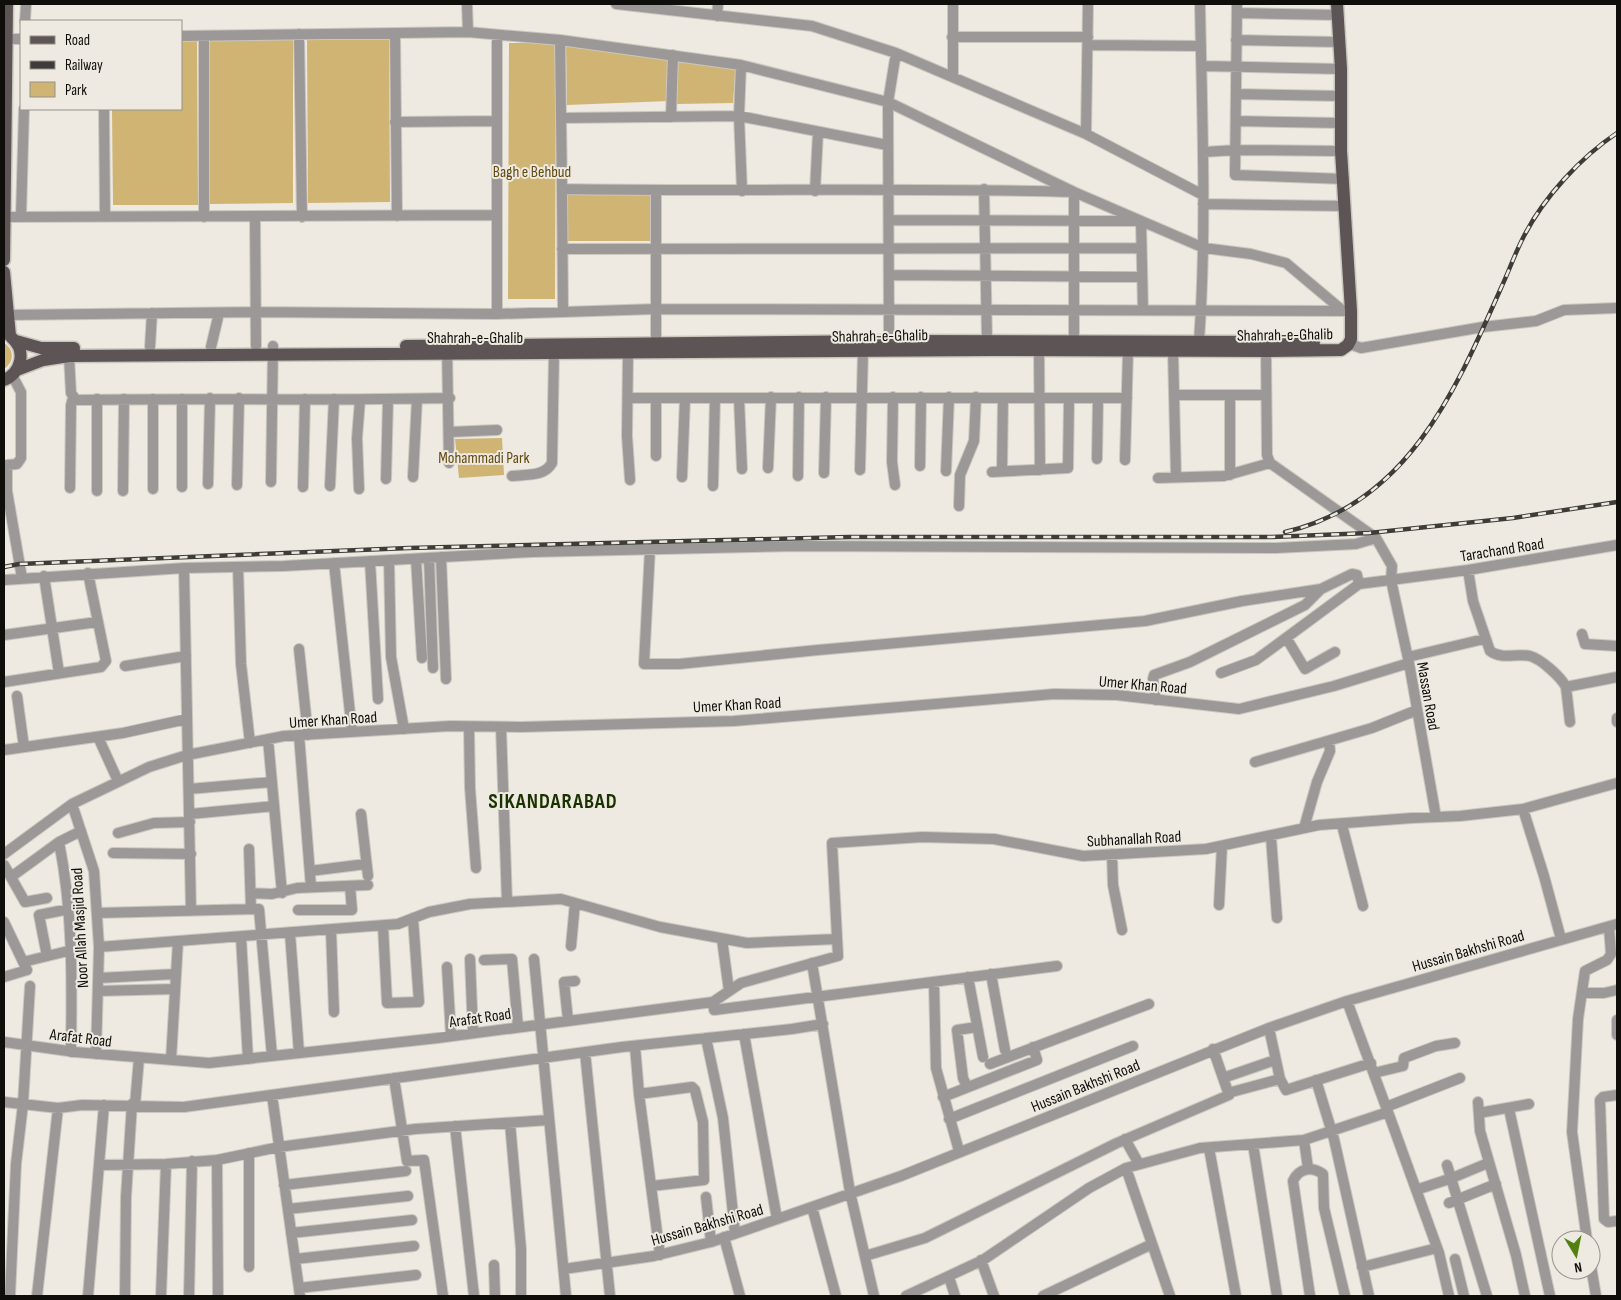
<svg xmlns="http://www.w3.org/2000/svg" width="1621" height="1300" font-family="'Sofia Sans Condensed',sans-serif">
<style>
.green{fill:#cfb473}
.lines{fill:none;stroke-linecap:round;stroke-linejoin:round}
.minor-casing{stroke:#cac7bf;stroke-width:12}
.major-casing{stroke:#cac7bf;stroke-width:15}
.minor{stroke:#9d9898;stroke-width:10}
.major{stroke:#5d5455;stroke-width:12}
.rail-casing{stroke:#3e3c38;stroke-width:4.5}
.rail{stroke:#eeeae1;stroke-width:2.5;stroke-dasharray:8;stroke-linecap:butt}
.labels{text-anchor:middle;stroke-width:4;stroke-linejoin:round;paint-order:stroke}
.park-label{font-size:16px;fill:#604a10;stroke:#eeeae1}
.street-label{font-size:16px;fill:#0f0e0b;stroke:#eeeae1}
.district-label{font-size:21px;font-weight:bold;letter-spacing:1px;fill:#1b3100;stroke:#eeeae1}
</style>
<rect width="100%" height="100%" fill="#eeeae1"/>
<path class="green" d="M389 37 390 202 308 203 307 38Z
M293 38V203L210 204V39Z
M181 40H197L198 205H113L112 109H181Z
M509 43H556L555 299H508Z
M566 45 670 57 669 101 567 105Z
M677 54 736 62 733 103 677 104Z
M566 192H650V241H566Z
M4 343C15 350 14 362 4 369Z
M502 438 504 475 459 478 455 439Z"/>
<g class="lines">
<g class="minor-casing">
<path id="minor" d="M467 4 468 32
M616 4 812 26 896 53 1086 134 1203 195
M953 4V77
M1237 4 1235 175 1344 179
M1237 13 1337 15
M717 16 718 4
M25 21 26 4
M395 33 397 216
M299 34 302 217
M181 36 468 32 560 40 741 65 888 102 1074 192 1204 248 1251 254 1286 263 1342 310
M204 36V217
M952 37H1088
M4 39H21
M560 40 562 189C733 192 904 187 1074 192V340
M1236 40 1339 42
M1088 45 1201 46
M741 65 739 116 742 191
M1203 66 1341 69
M1236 94 1342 96
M104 109 105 217
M671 117 673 55
M561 118 739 116 887 145
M1236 121 1341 123
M395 122 496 121
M1086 134 1088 4
M1204 152 1236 150 1341 151
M562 189 563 312
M984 189 987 340
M815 191 818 132
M1203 204 1344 206
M5 217 497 215
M21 217 24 109
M255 217 256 346
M889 220 1141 221 1143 310
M562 249 1141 248
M889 275 1142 277
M497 314V35
M8 315 256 312 497 314 656 309 1351 311
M889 341 888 102 896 53
M1199 341C1207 229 1202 116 1200 4
M656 343V191
M1350 344 1361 348 1483 327 1536 321 1564 310 1617 308
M150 347 152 313
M211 347 219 313
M447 347 449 463
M1039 350 1040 470
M1173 351 1176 477
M1266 351 1267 455 1270 463 1376 538 1392 566 1391 580 1409 663 1436 817
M628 353 627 436 630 480
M69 356 71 393 76 400C200 398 325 401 450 398
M1174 395H1266
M893 397 892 462 895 485
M628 398H1127
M656 398V456
M739 398 742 469
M97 399V491
M182 399V487
M449 432 497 430
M1097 459 1098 398
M1125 460 1128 351
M920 466 921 397
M768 468 771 397
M860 470 863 351
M946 471 949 397
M1002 471 1003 398
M992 472 1068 468 1069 398
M824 473 826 397
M1230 475V395
M512 476C527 474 544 477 552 463L554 353
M798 476 799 397
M413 477 417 399
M682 477 685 398
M1158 478 1224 476 1270 463
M386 479 388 399
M271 482 273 346
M208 484 210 398
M237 485 239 398
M330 486 334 399
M713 486 715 398
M303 487 305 399
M70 488 71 405 73 398
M153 489V399
M359 489 357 438 360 400
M4 491H7V465L17 464 21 458V392L12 375
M7 491 22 578
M123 491 124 399
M959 506 960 475 974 441 976 397
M650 549 644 664H679L818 650 1145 621 1242 601 1321 589 1352 574 1357 575 1359 584
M441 557 446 679
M429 558 433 668
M416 559 422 658
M389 560 391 657 404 729
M370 561 378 699
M334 563 352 732
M238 567 241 664 250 743
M184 568 191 911
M1468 570 1473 601 1490 651C1502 660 1516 653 1530 656 1541 659 1561 677 1566 687
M44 576 59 673
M4 580 184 568 284 566 532 552 798 546 1276 548 1356 544 1376 538
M1582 634 1585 644 1617 646
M4 635 97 622
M1287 639 1305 669 1335 652
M299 649 308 735
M1408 657 1484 639
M125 666 186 656
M1221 673 1256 660 1359 584 1468 570 1617 545
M4 682 101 667 106 661 88 573
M17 696 24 747
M1156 700 1153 679 1154 675 1190 662 1305 605 1321 589
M1617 718V722
M1570 722 1566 687 1617 677
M469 727 470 788 476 868
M501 727 507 902
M299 735 311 887
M98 737 118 781
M268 739 282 893
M4 750 123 733 187 719
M1255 762 1372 728 1417 710
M189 789 272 782
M72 804 94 871 99 947 96 1054
M1523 809 1544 876 1561 939
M190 814 274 806
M361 814 368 876
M1342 825 1363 906
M1304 828 1317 782 1330 751 1329 741
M118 833 154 823 190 822
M1271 837 1277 918
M59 842C73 912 72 981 71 1052
M249 849 251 909
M113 853 191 854
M4 854 72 804 149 767 187 755 284 736 450 726 521 727 734 721 1054 694 1117 695 1239 709 1334 686 1409 663
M1112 854 1113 885 1122 930
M4 865 25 902 47 898
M310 871 366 864
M11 877 59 842 81 831
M251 893 272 894 297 888 368 885
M1219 905 1222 846
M298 910H352L350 886
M97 913 259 909 272 1056
M4 922 27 970 4 977
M383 926 387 1003 419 1002 413 918
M331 930 334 1012
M290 933 299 1053
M241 937 248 1059
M722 939 729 991
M571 946 575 903
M99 947 398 924 429 912 470 904 561 899 660 927 747 943 837 939
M47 956 39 915 69 909
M470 959 473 1033
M534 959 566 1296
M484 960 512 959 518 1027
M23 962 72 950
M812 963 850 1192 874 1296
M447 967 451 1036
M991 974 1005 1050
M968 977 983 1057
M99 978 176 974
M934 982 936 1068 959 1151
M98 991 175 989
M1582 993H1604L1617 990
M1347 1001 1386 1107
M713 1002 714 1010 1057 966
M568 1020 564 982 575 981
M1617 1020V1035
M1269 1028 1280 1079 1286 1090 1371 1063
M744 1034 777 1219
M706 1038 723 1118 735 1233
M4 1042 75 1052 209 1063 438 1038 713 1002 741 983 838 956 832 843 922 837 994 839 1083 856 1206 849 1319 825 1412 818 1460 816 1523 809 1617 783
M635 1046 639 1094 660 1255
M585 1052 610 1296
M171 1060 178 941
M990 1064 1149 1004
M1374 1073 1403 1066 1404 1058 1436 1046 1455 1043
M394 1078 407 1161 424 1160 443 1296
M1223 1078 1275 1060
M1316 1080 1334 1139 1369 1296
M967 1087 963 1078 957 1030 977 1027
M1228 1093 1280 1079
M639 1094 692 1087 695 1090 703 1122 704 1180 652 1186
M272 1095 300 1296
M1617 1095 1603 1097 1600 1100 1604 1219 1608 1222 1617 1221
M943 1097 1037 1060 1033 1047
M4 1102 58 1108 82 1105 184 1107 622 1047 792 1029 823 1024
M1478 1102 1480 1131 1516 1255 1525 1296
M135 1105 139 1058
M1509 1109 1550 1296
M1388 1112 1439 1253 1449 1296
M1479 1113 1529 1104
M949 1119 1133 1046
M510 1123 521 1249V1296
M455 1126 474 1296
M1125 1139 1139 1164
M1304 1140 1308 1168
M1253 1144 1277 1296
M1209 1148 1236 1296
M249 1153V1267
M217 1160 218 1296
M100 1165 166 1164 217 1160 279 1147 415 1129 549 1120
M1447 1165 1487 1296
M1126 1168 1170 1296
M284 1185 406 1171
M1416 1190 1452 1178 1488 1163
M706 1197 711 1242
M1449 1203 1496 1184
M812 1207 836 1296
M288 1209 408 1196
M291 1233 412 1220
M724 1237 740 1296
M1587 1240 1572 1132 1578 1019 1585 971 1607 960 1611 954 1609 927
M865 1256 925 1238 1117 1143 1229 1095 1213 1049
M295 1259 414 1246
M1455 1259 1464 1296
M981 1260 994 1296
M494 1265 495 1296
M1591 1266 1596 1296
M1362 1267 1437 1248
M564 1269 654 1256 711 1242 901 1176 1269 1028 1347 1001 1617 924
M949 1277 955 1296
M299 1288 416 1275
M10 1296 16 1164 23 1104 30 986
M37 1296 58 1108
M88 1296 104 1105
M125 1296 126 1197 132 1104
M161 1296 166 1164
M189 1296 192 1161
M906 1296 983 1260 1089 1188 1126 1168 1200 1148 1304 1140 1388 1112 1386 1107 1460 1078
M1043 1296 1152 1244
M1310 1296 1293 1181C1299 1168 1312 1166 1323 1174L1324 1208 1345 1296"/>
</g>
<g class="major-casing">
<path id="major" d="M1337 4 1341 69V151L1351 311V339L1348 345
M4 260 7 4
M4 272 10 336
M16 341 41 348H74
M406 346 889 341 1314 342
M17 370 43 360 69 356 990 350 1266 351 1341 350 1348 345
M4 380C21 373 27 351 12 338"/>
</g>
<use href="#minor" class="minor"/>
<use href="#major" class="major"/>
<g class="rail-casing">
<path id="rail" d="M1285 532C1407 504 1455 392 1501 288 1509 271 1515 253 1524 236 1544 197 1581 157 1617 133
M4 567 19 564 409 548 849 537H1272L1369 533 1513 518 1617 502"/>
</g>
<use href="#rail" class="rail"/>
</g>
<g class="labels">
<g class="park-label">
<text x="532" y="177">Bagh e Behbud</text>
<text x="484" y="463">Mohammadi Park</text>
</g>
<g class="street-label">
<text transform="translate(1285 334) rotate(-1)" y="6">Shahrah-e-Ghalib</text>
<text transform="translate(880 335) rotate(-1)" y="6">Shahrah-e-Ghalib</text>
<text x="475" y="343">Shahrah-e-Ghalib</text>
<text transform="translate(1502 549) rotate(-9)" y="6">Tarachand Road</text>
<text transform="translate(1143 684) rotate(5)" y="6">Umer Khan Road</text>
<text transform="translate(1429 696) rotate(80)" y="6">Massan Road</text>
<text transform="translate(737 704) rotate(-3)" y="6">Umer Khan Road</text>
<text transform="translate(333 719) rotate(-4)" y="6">Umer Khan Road</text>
<text transform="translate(1134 838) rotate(-3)" y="6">Subhanallah Road</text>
<text transform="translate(79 928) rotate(-93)" y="6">Noor Allah Masjid Road</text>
<text transform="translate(1468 950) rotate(-16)" y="6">Hussain Bakhshi Road</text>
<text transform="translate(480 1017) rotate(-8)" y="6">Arafat Road</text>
<text transform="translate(81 1037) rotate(7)" y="6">Arafat Road</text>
<text transform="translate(1085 1085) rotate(-22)" y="6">Hussain Bakhshi Road</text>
<text transform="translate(707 1224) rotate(-16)" y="6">Hussain Bakhshi Road</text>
</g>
<g class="district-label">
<text x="553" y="808">SIKANDARABAD</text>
</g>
</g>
<rect width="1621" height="1300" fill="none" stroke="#0f0e0b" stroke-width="10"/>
<rect x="20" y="20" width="162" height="90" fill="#eeeae1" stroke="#95928b"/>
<rect x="30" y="36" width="25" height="8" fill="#5d5455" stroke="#95928b"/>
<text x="65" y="45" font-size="15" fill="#0f0e0b">Road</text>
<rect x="30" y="61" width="25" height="8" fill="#3e3c38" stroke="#95928b"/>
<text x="65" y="70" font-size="15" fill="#0f0e0b">Railway</text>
<rect x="30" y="82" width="25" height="15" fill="#cfb473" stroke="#95928b"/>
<text x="65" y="95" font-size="15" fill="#0f0e0b">Park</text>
<g transform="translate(1576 1255) rotate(170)"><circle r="24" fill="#eeeae1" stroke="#95928b"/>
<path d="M0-4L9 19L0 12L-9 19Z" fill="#53810f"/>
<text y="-8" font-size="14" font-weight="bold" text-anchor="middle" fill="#0f0e0b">N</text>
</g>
</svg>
